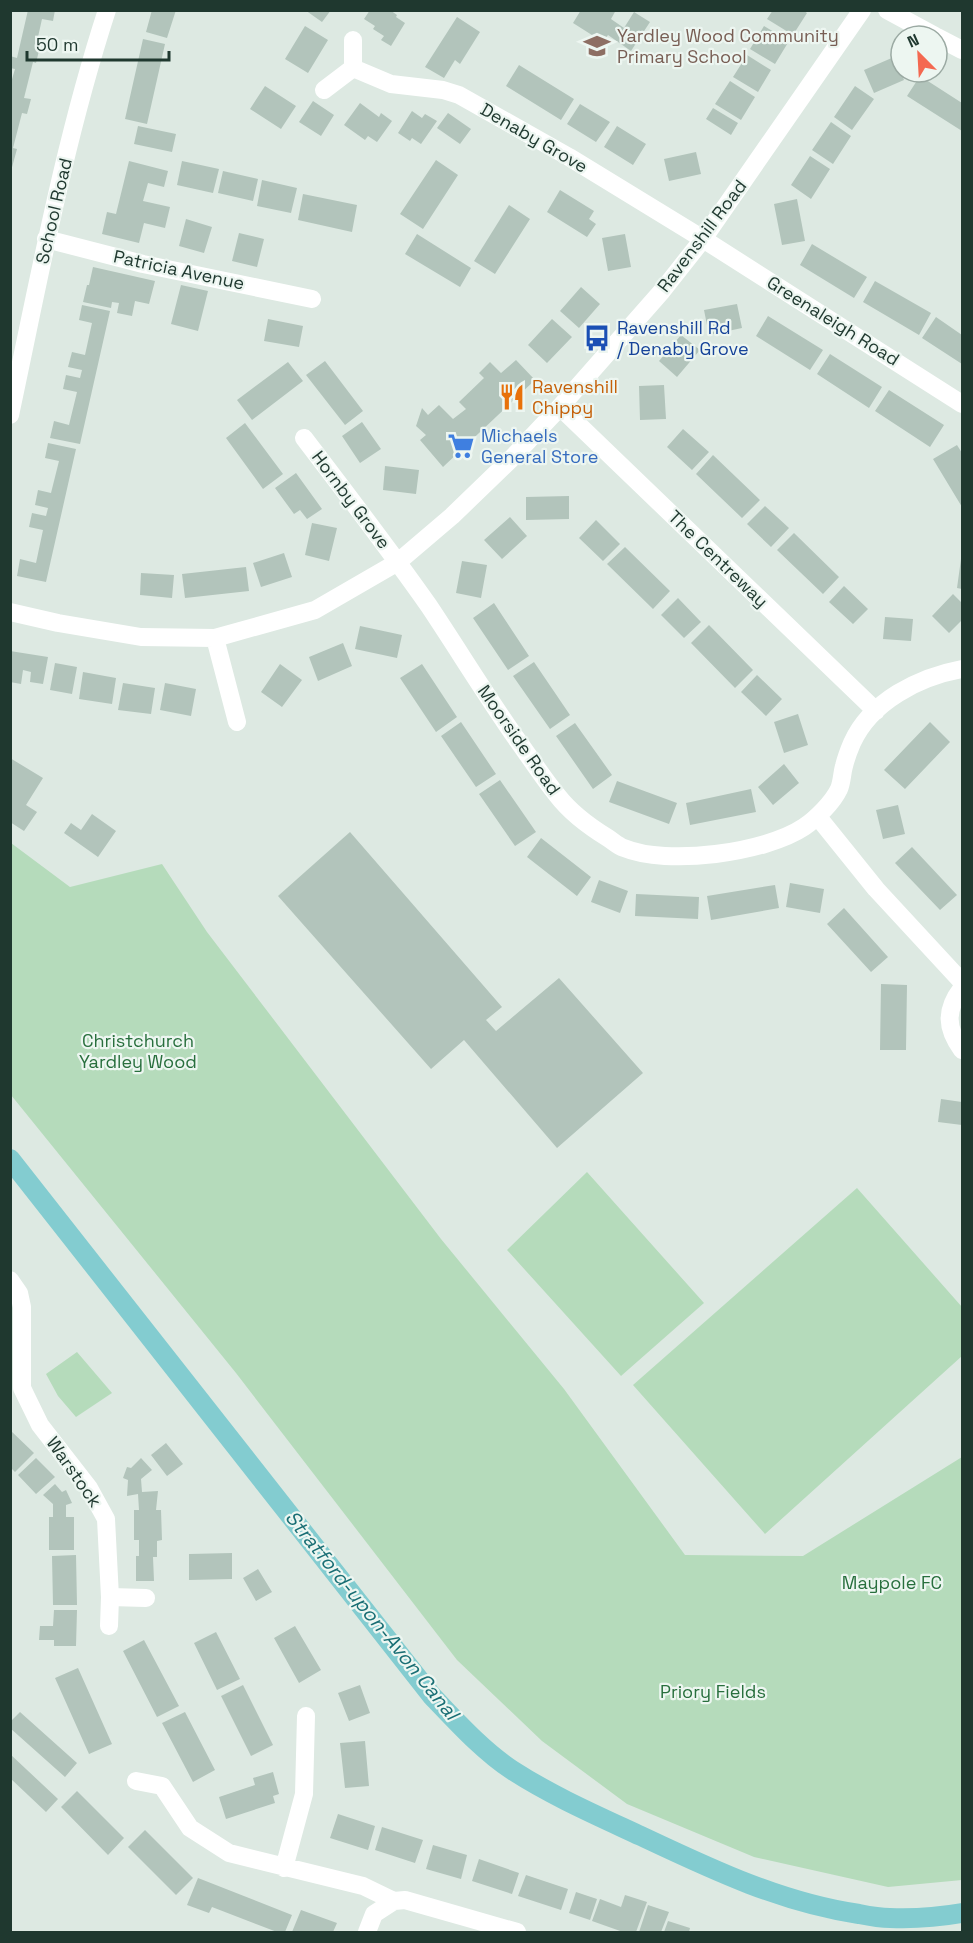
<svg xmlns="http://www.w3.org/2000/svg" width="973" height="1943" font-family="'Space Grotesk',sans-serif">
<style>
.green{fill:#b5dbbb}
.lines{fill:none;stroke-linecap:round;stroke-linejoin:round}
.canal{stroke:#83ccd0;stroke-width:20}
.building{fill:#b2c4bb}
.minor{stroke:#fff;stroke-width:18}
.labels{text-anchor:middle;stroke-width:4.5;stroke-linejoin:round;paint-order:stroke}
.education-label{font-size:18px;fill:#785e54;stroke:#edf6f1;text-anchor:start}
.street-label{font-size:18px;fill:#1f382f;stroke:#edf6f1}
.transit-label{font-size:18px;fill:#164399;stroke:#edf6f1;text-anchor:start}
.food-label{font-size:18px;fill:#c56008;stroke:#edf6f1;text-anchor:start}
.shop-label{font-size:18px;fill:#366cbe;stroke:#edf6f1;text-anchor:start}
.park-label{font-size:18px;fill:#286f3d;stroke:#edf6f1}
.water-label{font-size:20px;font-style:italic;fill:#196e74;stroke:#edf6f1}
</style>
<rect width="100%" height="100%" fill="#dde9e2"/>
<path class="green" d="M11 843 70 887 162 864 207 932 441 1239 564 1389 685 1555 803 1556 962 1457V1880L888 1887 754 1857 627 1804 542 1741 457 1660 236 1373 11 1095Z
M587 1172 704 1303 621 1376 507 1250Z
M857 1188 962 1307V1356L765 1534 633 1385Z
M77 1352 112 1393 76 1417 58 1396 46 1374Z"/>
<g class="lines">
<path class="canal" d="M10 1159 432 1696C457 1722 482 1750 512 1770 552 1796 598 1816 641 1836 711 1869 782 1903 859 1914 869 1916 880 1918 890 1918 914 1919 939 1917 962 1913"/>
</g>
<path class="building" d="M28 10H55L53 21 42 19 38 37 42 38 36 63 33 62 24 98 31 99 27 114 22 113 13 148 17 149 11 171 10 86 15 69 10 68V56L17 58Z
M152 10H176L167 38 146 32Z
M305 10H331L322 22Z
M370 10H390L397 15 396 17 405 23 391 46 381 40 384 36 373 29 375 26 364 19Z
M581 10H616L611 19 624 28 634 12 650 22 631 51 608 35 603 42 573 23Z
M773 10H803L807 13 793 35 767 19Z
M457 17 480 32 460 64 455 60 444 78 425 67Z
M305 26 328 40 308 73 285 59Z
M764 26 789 41 775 64 750 49Z
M143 39 165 44 147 124 125 119Z
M747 55 771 70 758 92 733 77Z
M894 57 904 80 874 93 864 70Z
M519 65 574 99 561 120 506 86Z
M920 76 962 103V131L907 96Z
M730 81 755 97 741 120 715 104Z
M265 86 296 106 281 129 250 109Z
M855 86 874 99 852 130 834 117Z
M313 101 334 115 321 136 299 122Z
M360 103 379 117 381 113 392 121 377 142 368 136 365 140 344 125Z
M580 104 610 122 596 142 567 124Z
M713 108 738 123 731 135 706 119Z
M412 111 422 118 425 114 437 121 421 144 412 138 410 141 398 133Z
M448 113 471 129 460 144 437 128Z
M831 122 851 136 833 164 812 150Z
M138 126 176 134 172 152 134 144Z
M617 126 646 144 633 165 604 147Z
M696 152 701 174 669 181 664 159Z
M810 156 830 169 811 199 791 185Z
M436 160 458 175 423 229 400 214Z
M129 161 168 171 164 187 148 183 143 201 170 207 165 228 144 223 139 243 102 234 107 212 116 214Z
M182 161 219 169 213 193 177 185Z
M223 171 258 179 253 201 218 193Z
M262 180 297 188 291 213 257 206Z
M560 190 594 211 589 219 596 224 587 237 547 212Z
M303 194 357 205 352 232 298 220Z
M797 199 805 241 782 245 774 204Z
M509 205 530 219 495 274 474 261Z
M186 219 212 227 204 253 179 246Z
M239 233 264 239 257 267 232 261Z
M417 234 471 268 460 287 405 254Z
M625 234 631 267 608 271 602 238Z
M812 244 867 277 854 298 800 265Z
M93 267 155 281 149 304 135 301 132 316 117 313 119 303 112 302 111 308 83 302 87 285H89Z
M875 281 931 313 919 335 863 302Z
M181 285 208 291 198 331 171 324Z
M581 287 600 304 579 328 560 311Z
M737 304 742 328 709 335 704 310Z
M82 305 110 311 80 444 50 438 54 421 69 425 77 392 63 389 66 375 80 378 82 370 68 367 72 352 85 355 92 323 79 320Z
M768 316 823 350 810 370 756 336Z
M936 317 962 335V364L922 338Z
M268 319 303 326 299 347 264 341Z
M552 319 572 337 547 363 528 345Z
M681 335 700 350 677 377 659 361Z
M830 354 882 387 869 408 817 374Z
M516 360 535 380 443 467 420 440 426 435 416 426 422 408 428 415 439 405 453 419 466 409 459 402 484 378 479 373 490 362 501 373Z
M325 361 363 411 345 425 306 375Z
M288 362 303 381 252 420 237 400Z
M664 385 666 419 640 420 639 386Z
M889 390 944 425 930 447 875 411Z
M362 422 381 449 360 463 342 436Z
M245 423 283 474 263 489 226 438Z
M683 429 709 452 692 470 667 447Z
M48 443 76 449 46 582 17 576 20 559 36 563 43 530 29 527 32 513 46 516 48 508 35 505 38 490 51 493 59 461 45 458Z
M957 445 962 453V507L933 459Z
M713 455 760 500 742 518 696 474Z
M385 466 419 470 416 494 383 490Z
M296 473 322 509 307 519 300 510 294 514 275 488Z
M569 496V519L526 520V497Z
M765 506 789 528 771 547 747 524Z
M510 517 527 536 502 559 484 540Z
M596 520 620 544 603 561 579 538Z
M312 523 337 528 329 561 305 555Z
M794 533 839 577 823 594 777 550Z
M625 547 670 591 653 609 607 564Z
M284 553 292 577 261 587 253 563Z
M961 559H962V589L957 588Z
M462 561 487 565 481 598 456 593Z
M246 567 249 591 185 598 182 574Z
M141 573 174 575 172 598 140 595Z
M844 586 868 609 853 624 829 602Z
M953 594 962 603V620L949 633 932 616Z
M678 598 701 622 684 638 661 615Z
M494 603 529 656 508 670 473 618Z
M885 617 913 619 911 641 883 639Z
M709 625 753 670 735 688 691 643Z
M360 626 402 635 397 658 355 649Z
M343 643 352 666 318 681 309 657Z
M10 651 48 657 43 684 30 682 31 672 23 670 21 684 10 682Z
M534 662 570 715 550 729 513 676Z
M55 663 77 667 72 694 50 690Z
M280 664 302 680 282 707 261 692Z
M422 664 457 717 436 732 400 678Z
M83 672 116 678 112 704 79 699Z
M757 675 782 699 766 716 741 692Z
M123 683 155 688 151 714 118 710Z
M165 683 196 689 191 716 160 710Z
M798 714 808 745 784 753 774 722Z
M461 722 496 774 476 787 441 736Z
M930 722 950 742 905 789 884 770Z
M575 723 612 775 593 789 556 736Z
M10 758 43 778 26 805 37 812 24 831 10 822Z
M784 764 799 783 773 805 758 787Z
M500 780 536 832 515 846 479 794Z
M617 781 677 803 669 824 609 802Z
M751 789 756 812 690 825 686 803Z
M898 805 905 834 883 839 876 810Z
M92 814 116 831 98 857 64 833 71 823 81 830Z
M350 832 502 1007 486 1020 496 1031 559 978 643 1073 557 1148 464 1040 431 1069 278 896Z
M541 838 591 877 577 896 527 857Z
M912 847 957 895 940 910 895 863Z
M599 880 628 891 620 913 591 902Z
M790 883 824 889 820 913 786 907Z
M775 885 779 908 711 920 707 896Z
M636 894 699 897 698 919 635 916Z
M844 908 888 957 871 972 827 924Z
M881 984 907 985 906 1050H880Z
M941 1099 962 1102V1125L938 1122Z
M10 1430 34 1453 15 1472 10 1467Z
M166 1443 183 1464 167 1476 151 1455Z
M36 1458 55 1477 36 1494 18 1475Z
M141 1458 152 1470 141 1479 142 1492 158 1491 156 1510H161L162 1540 157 1541V1557H153L154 1581H136V1556H139V1540H134V1510H139L138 1494 127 1496 128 1480 123 1478 127 1467 131 1468Z
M55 1484 62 1492 66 1490 72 1503 66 1505V1517H74V1550H49V1517H53V1504L43 1495Z
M232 1553V1579L189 1580V1554Z
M76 1555 77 1605H53L52 1556Z
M258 1569 272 1592 256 1601 243 1578Z
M54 1610H77L76 1646H54V1640H39L40 1626H53Z
M295 1626 321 1670 299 1683 274 1638Z
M216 1632 240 1679 217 1690 194 1643Z
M144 1640 179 1706 157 1717 123 1651Z
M78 1668 112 1744 89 1754 55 1678Z
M243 1685 273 1745 251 1756 221 1696Z
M360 1685 370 1713 349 1721 338 1693Z
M20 1712 77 1763 65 1777 10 1728V1722Z
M185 1712 215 1770 193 1782 162 1723Z
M365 1741 369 1786 345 1788 340 1743Z
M10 1754 58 1799 46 1812 10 1778Z
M273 1772 279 1794 273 1796 275 1803 226 1819 219 1797 255 1785 253 1778Z
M77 1791 124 1838 108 1855 61 1807Z
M338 1814 375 1826 368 1850 330 1838Z
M382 1827 423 1840 415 1863 375 1850Z
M145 1830 193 1878 176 1895 128 1847Z
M433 1845 467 1855 461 1879 426 1869Z
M479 1859 519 1873 512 1894 472 1881Z
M526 1875 568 1889 561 1910 518 1896Z
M198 1878 292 1915 285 1932H277L212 1907 209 1913 187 1905Z
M576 1892 597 1899 590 1920 569 1913Z
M625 1895 647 1902 636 1932H623L592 1921 600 1899 621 1907Z
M648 1905 669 1912 661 1932H639Z
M301 1910 337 1923 333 1932H292Z
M668 1921 690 1928 689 1932H664Z"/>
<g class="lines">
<path class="minor" d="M887 10 935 36
M937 37 962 50
M353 68 391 84 443 90 459 95 569 157 703 239 962 404
M324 90 353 68V40
M46 239 143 264 312 299
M560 407 876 711
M10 415C39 279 64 142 107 10
M304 438C346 493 389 549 429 606 459 651 487 697 518 741 531 759 543 778 557 795 570 812 590 827 608 838 613 841 618 846 624 848 667 866 765 853 804 827 816 819 833 802 839 789 842 782 842 773 844 766 846 758 849 750 852 743 871 701 919 677 962 669
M10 612 58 623 141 637 215 638 315 610 398 562 452 516 510 460 560 407 662 291 703 239 862 10
M215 638 237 722
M818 817 876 889 962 982
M962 988C945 1010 946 1028 962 1050
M10 1280 19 1293 22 1307V1388L40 1425 89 1488 106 1519 110 1597 109 1626
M110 1597 146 1598
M136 1781 162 1786 190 1828 229 1853 363 1886 394 1901 405 1900 517 1932
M284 1868 304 1794 306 1716
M367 1932 374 1914 394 1901"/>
</g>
<defs>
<g id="school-bare" transform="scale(2.07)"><path d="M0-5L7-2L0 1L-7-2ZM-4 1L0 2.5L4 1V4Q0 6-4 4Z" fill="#8d6e63" stroke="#edf6f1" stroke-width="2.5" paint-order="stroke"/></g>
<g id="bus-bare" transform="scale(2.07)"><path d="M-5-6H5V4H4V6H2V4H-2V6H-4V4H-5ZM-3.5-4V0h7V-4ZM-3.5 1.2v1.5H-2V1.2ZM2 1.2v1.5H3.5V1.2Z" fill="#1a4fb4" stroke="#edf6f1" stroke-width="2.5" paint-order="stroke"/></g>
<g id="restaurant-bare" transform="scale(2.07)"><path d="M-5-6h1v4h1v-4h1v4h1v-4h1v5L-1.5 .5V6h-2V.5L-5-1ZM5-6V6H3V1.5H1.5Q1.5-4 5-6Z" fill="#e8710a" stroke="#edf6f1" stroke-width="2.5" paint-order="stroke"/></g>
<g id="supermarket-bare" transform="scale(2.07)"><path d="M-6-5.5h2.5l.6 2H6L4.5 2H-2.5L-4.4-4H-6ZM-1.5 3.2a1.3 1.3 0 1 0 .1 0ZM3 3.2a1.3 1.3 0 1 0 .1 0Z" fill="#3f7fe0" stroke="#edf6f1" stroke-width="2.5" paint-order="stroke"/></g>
</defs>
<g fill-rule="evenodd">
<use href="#school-bare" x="597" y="46"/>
<use href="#bus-bare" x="597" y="338"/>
<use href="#restaurant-bare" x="512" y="397"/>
<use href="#supermarket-bare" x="461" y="446"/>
</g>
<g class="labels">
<g class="education-label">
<text x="617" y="42">Yardley Wood Community<tspan x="617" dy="21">Primary School</tspan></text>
</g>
<g class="street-label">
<text transform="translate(534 138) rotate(30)" y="6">Denaby Grove</text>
<text transform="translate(54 211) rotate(-77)" y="6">School Road</text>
<text transform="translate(702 236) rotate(-53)" y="6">Ravenshill Road</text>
<text transform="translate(179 270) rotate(12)" y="6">Patricia Avenue</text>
<text transform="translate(833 321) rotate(32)" y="6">Greenaleigh Road</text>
<text transform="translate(351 500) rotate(53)" y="6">Hornby Grove</text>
<text transform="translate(718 559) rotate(44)" y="6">The Centreway</text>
<text transform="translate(519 740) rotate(55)" y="6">Moorside Road</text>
<text transform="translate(74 1472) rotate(55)" y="6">Warstock</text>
</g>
<g class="transit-label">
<text x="617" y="334">Ravenshill Rd<tspan x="617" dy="21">/ Denaby Grove</tspan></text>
</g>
<g class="food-label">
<text x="532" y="393">Ravenshill<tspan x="532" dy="21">Chippy</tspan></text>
</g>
<g class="shop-label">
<text x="481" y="442">Michaels<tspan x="481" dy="21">General Store</tspan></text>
</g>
<g class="park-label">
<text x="138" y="1047">Christchurch<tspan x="138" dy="21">Yardley Wood</tspan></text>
<text x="892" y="1589">Maypole FC</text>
<text x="713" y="1698">Priory Fields</text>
</g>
<g class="water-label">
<text transform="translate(372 1615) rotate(51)" y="7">Stratford-upon-Avon Canal</text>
</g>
</g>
<rect width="973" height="1943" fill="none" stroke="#1f382f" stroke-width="24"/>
<g transform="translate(919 54) rotate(336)"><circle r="28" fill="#edf6f1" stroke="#9baaa3" stroke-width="1.5"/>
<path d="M0-4.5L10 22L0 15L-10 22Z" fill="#f46850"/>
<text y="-9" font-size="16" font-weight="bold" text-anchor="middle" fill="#1f382f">N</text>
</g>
<path d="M27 51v9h142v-9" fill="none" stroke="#1f382f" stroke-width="3"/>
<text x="36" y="51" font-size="18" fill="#1f382f" stroke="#edf6f1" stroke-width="4.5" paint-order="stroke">50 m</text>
</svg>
